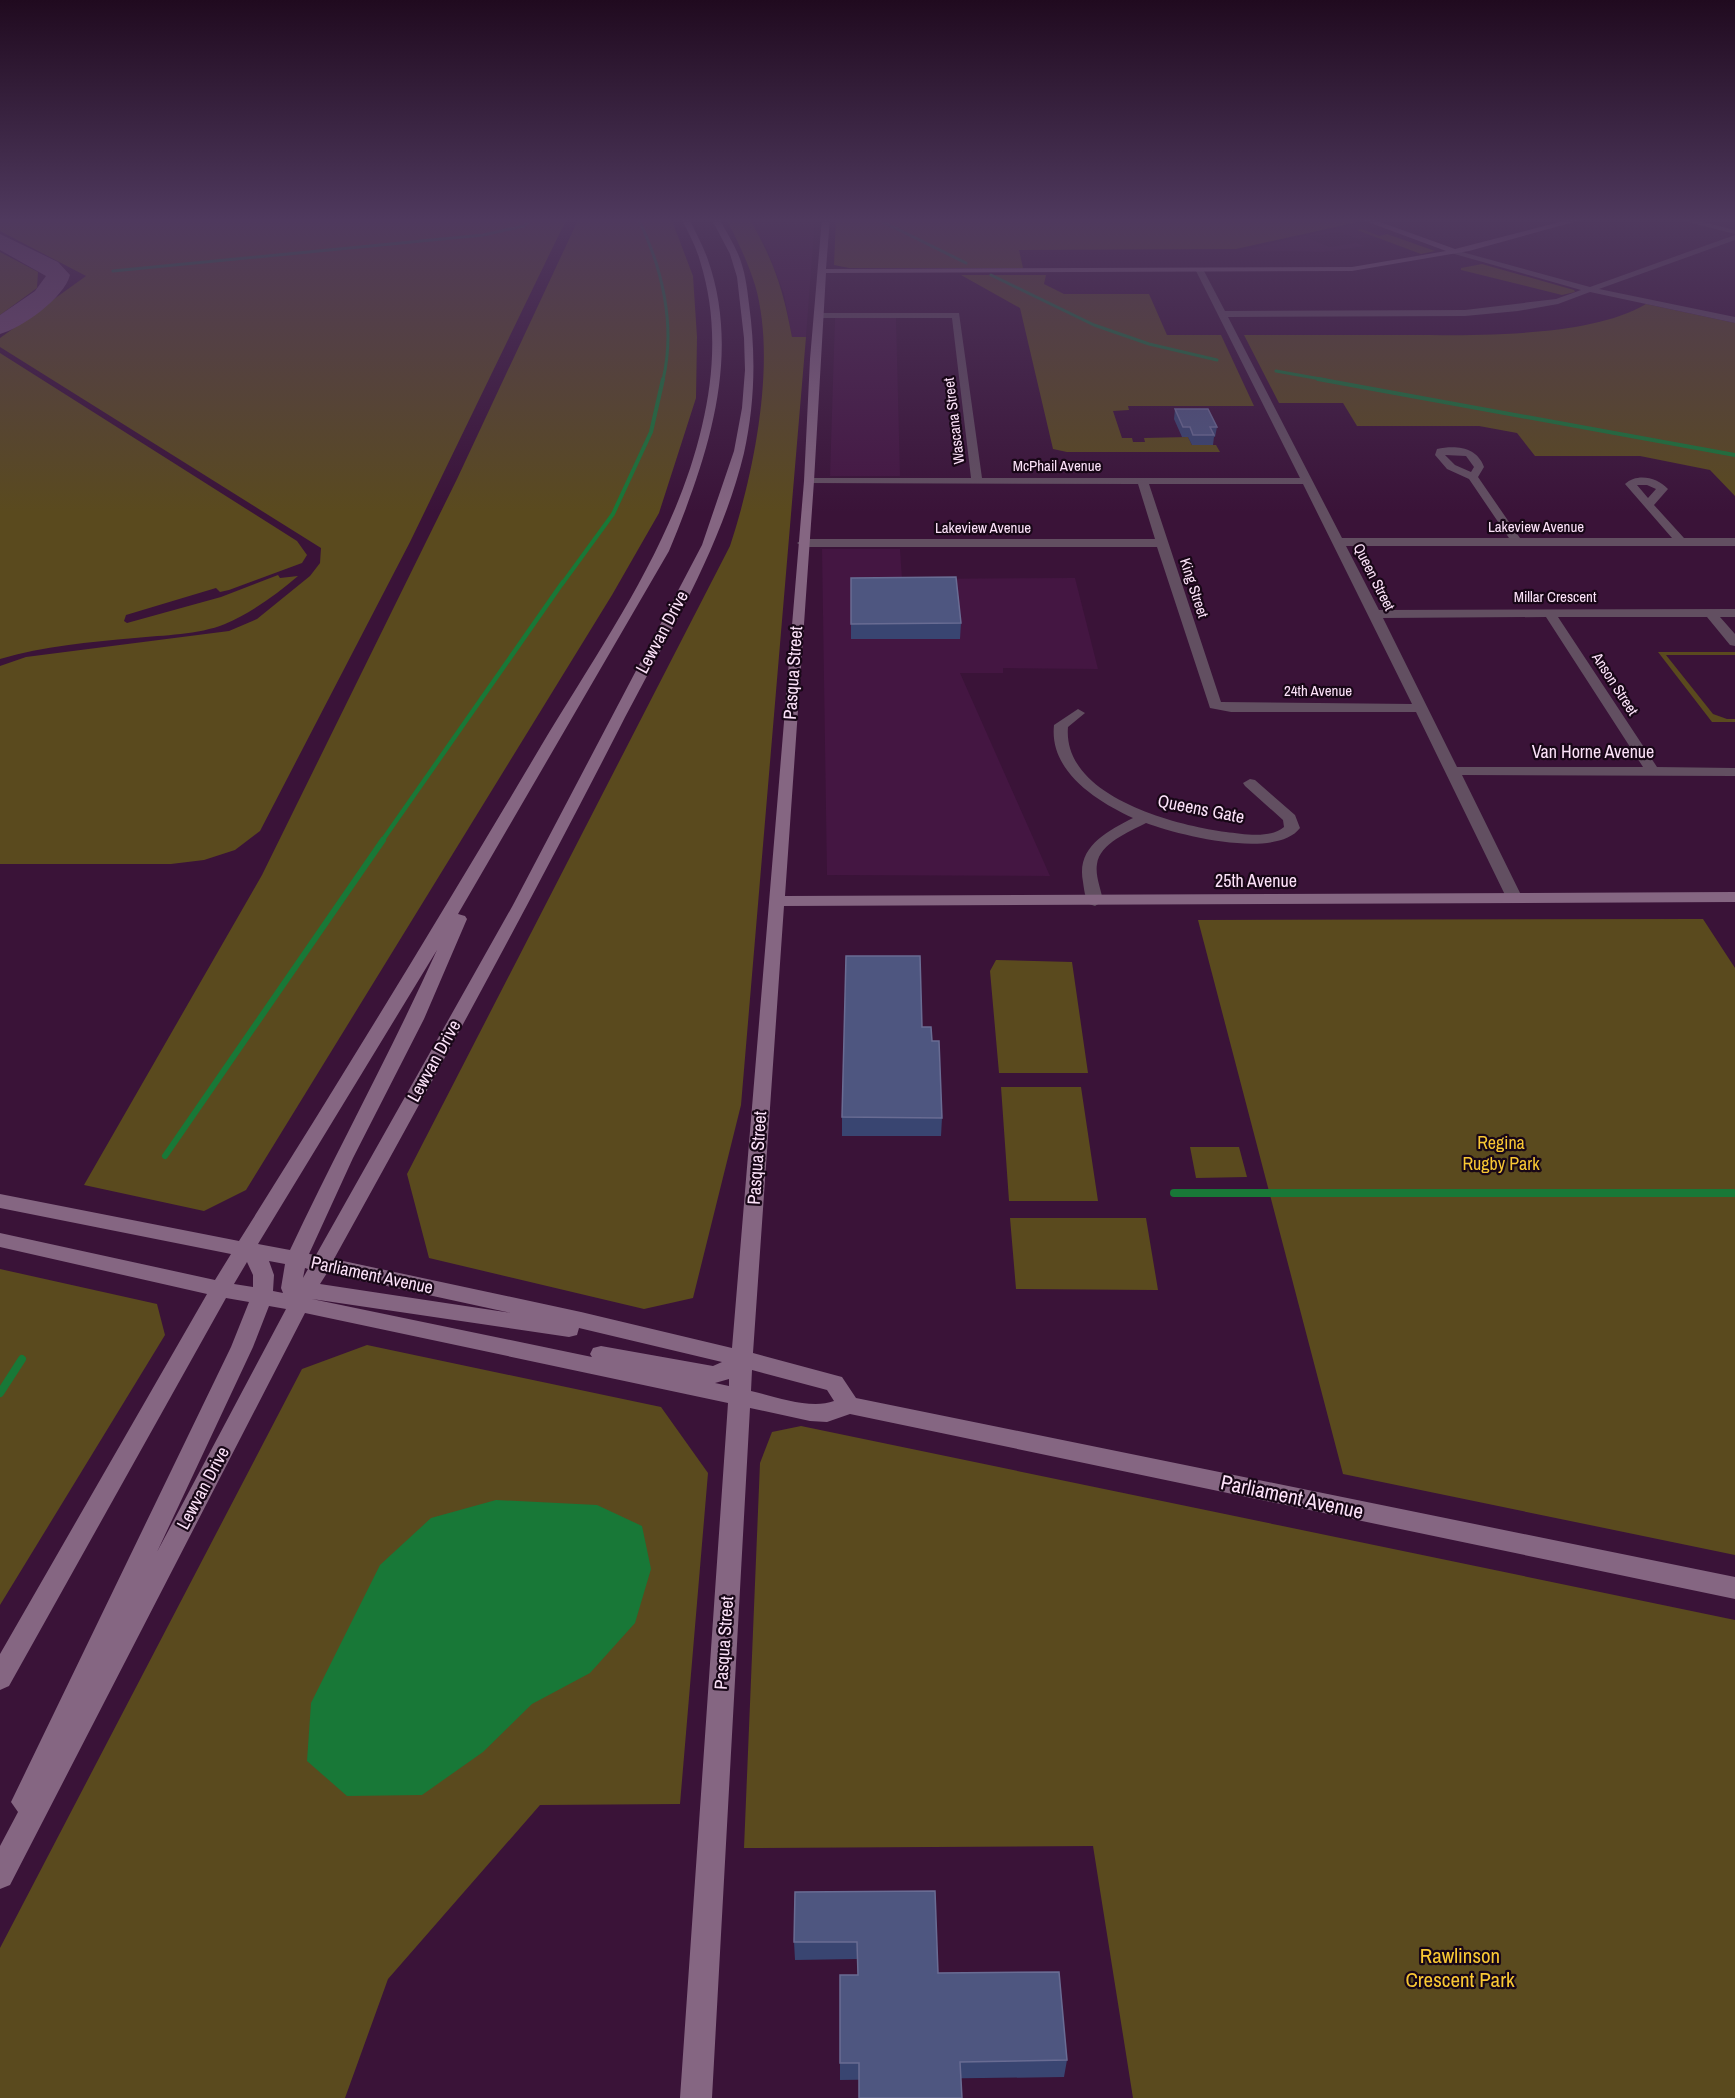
<svg xmlns="http://www.w3.org/2000/svg" width="1735" height="2098" font-family="'Archivo Narrow',sans-serif">
<style>
.built{fill:#441642}
.green{fill:#5a4a1e}
.water{fill:#187837}
.lines{fill:none;stroke-linecap:round;stroke-linejoin:round}
.stream-far4{stroke:#187837;stroke-width:3}
.stream-far3{stroke:#187837;stroke-width:4}
.stream-far2{stroke:#187837;stroke-width:4.5}
.stream-far1{stroke:#187837;stroke-width:6}
.stream{stroke:#187837;stroke-width:8}
.taxiway{fill:#724e70;fill-rule:evenodd}
.street{fill:#624f61;fill-rule:evenodd}
.secondary{fill:#856682;fill-rule:evenodd}
.wall{fill:#394571}
.building{fill:#4e5680;stroke:#696c93;stroke-width:1.5}
.labels{text-anchor:middle;stroke-width:4.5;stroke-linejoin:round;paint-order:stroke}
.far-street-label{font-size:15px;fill:#fce2f9;stroke:#180717}
.street-label{font-size:18px;fill:#fce2f9;stroke:#180717}
.park-label{font-size:18px;fill:#f9c834;stroke:#180717}
.near-street-label{font-size:21px;fill:#fce2f9;stroke:#180717}
.near-park-label{font-size:21px;fill:#f9c834;stroke:#180717}
</style>
<rect width="100%" height="100%" fill="#3a1338"/>
<path class="built" d="M749 218H815L806 337H792L784 294 767 249Z
M1357 224 1387 234 1358 239 1339 232 1306 237 1329 247 1356 243 1365 246 1323 252 1243 250Z
M835 318H896L900 476H830Z
M822 549H900L902 579 1075 578 1098 669 1003 668V673H960L1050 876 827 875Z"/>
<path class="green" d="M0 218H567L410 542 260 831 235 850 204 860 171 864H0V666L26 657 229 631 257 619 310 576 320 563 321 548 0 347V338L86 276 0 231Z
M579 218H671L693 276 697 337 696 398 659 513 612 595 246 1190 204 1211 84 1185 262 875 457 479Z
M726 218H749C774 261 783 289 792 337H806L741 1105 693 1298 644 1309 429 1258 407 1174 730 546C754 473 777 360 755 285 748 262 737 240 726 218Z
M836 218H1345L1358 222 1236 249 1019 250 1023 268H849L834 265Z
M1362 229 1379 236 1387 234 1435 251 1421 254 1357 230Z
M0 252 38 272 37 288 0 315Z
M1482 264 1574 290 1575 292 1562 295 1461 270V268Z
M961 275H1046L1044 284 1064 294H1149L1167 335H1221L1254 406H1128L1129 410 1113 411 1122 438H1132L1133 442H1145L1144 438 1188 437 1192 445H1216L1220 452H1067L1053 449 1020 308Z
M1646 304 1735 323V496L1710 470 1640 456H1535L1517 433 1479 426H1357L1343 403H1279L1244 335C1296 335 1348 335 1399 335 1468 335 1587 339 1646 304Z
M0 353 297 541 307 555 302 563 229 590 220 592 216 588 126 615 124 621 127 623 221 597 278 575 280 578 298 576C277 594 251 613 225 624 198 635 164 635 135 638 89 642 44 646 0 659Z
M1658 652H1735V655H1666L1713 714 1727 719H1735V722H1712Z
M1703 919 1735 968V1555L1343 1474 1198 920Z
M996 960 1072 962 1088 1073H999L990 971Z
M1001 1087H1081L1098 1201H1009Z
M1190 1147H1239L1247 1177 1196 1178Z
M1010 1218H1146L1158 1290 1016 1289Z
M0 1269 157 1304 165 1335 0 1605Z
M367 1345 661 1407 708 1473 680 1804 540 1805 388 1979 345 2098H0V1948L302 1369Z
M801 1426 1735 1620V2098H1133L1093 1846 744 1848 760 1463 772 1432Z"/>
<path class="water" d="M496 1500 597 1505 642 1526 651 1569 635 1623 590 1673 532 1704 483 1752 422 1795 347 1796 307 1761 311 1703 380 1565 431 1518Z"/>
<g class="lines">
<path class="stream-far4" d="M638 218C662 267 676 325 663 380
M875 218 966 263
M113 271 483 235 524 226 532 218
M991 275 1094 325 1149 344 1217 360
M1276 371 1326 380"/>
<path class="stream-far3" d="M1318 379 1735 455
M562 584 613 514 651 432 663 379"/>
<path class="stream-far2" d="M382 841 563 582"/>
<path class="stream-far1" d="M165 1156 383 840"/>
<path class="stream" d="M1174 1193H1735
M0 1393 22 1359"/>
<path class="taxiway" d="M0 234 58 262 70 275C64 298 22 328 0 334V315L35 291 46 276 0 250Z"/>
<path class="street" d="M1672 218H1686L1735 230V234Z
M1735 235V240L1599 289 1735 317V323L1590 292 1558 304 1518 311 1465 316 1228 317 1342 538H1509L1469 479 1447 469 1435 455 1437 449C1456 445 1477 447 1484 467L1478 477 1520 538H1672L1625 484C1637 473 1657 477 1668 489L1654 505 1684 538H1735V546H1346L1379 610 1735 609V617H1720L1735 634V646L1730 645 1707 617H1558L1657 767 1735 768V776L1462 775 1523 899 1521 902H1509L1507 899 1416 712H1231L1210 708 1157 547H803L797 543 803 539H1155L1138 484 805 483V479L809 478H971L952 318H818L814 315 815 313H959L982 478H1300L1196 271 1197 269 1204 271 1225 311 1465 310 1556 299 1581 290 1451 253V249L1590 287ZM1445 455 1466 456 1474 467 1471 472 1455 465ZM1149 484H1303L1412 704 1221 702ZM1637 485H1647L1656 489 1648 498ZM1546 617 1643 767H1457L1383 618Z
M1078 709 1085 713 1068 727C1062 796 1174 825 1226 832 1243 834 1270 839 1284 827L1283 820 1245 786 1243 783 1250 779 1255 780 1295 815 1300 828C1276 860 1178 835 1146 823 1129 832 1100 843 1097 864 1095 876 1101 889 1103 901L1095 906 1089 904C1085 898 1084 889 1083 882 1076 847 1106 832 1133 818 1096 801 1049 771 1054 725Z"/>
<path class="secondary" d="M681 218H689C695 232 703 245 708 260 742 358 707 459 669 551L458 914 465 916 467 919 424 1019 353 1158 309 1254 316 1255 513 905 702 545 734 451 742 408 745 370 744 338 737 277 730 254 711 218H719C725 230 733 242 738 254 745 270 747 287 749 304 756 355 755 403 744 453 720 552 664 641 618 731 527 909 431 1084 334 1259L581 1312 732 1348 804 481 810 359 822 218H830L826 269 1352 267 1446 251 1357 218H1369L1455 249 1575 218H1588L1469 251 1352 271 826 273 814 481 785 896 1735 892V902L784 906 753 1353 842 1377 856 1398 1735 1577V1599L850 1414 827 1422 810 1421 750 1408 712 2098H680L728 1403 305 1313 10 1885 0 1889V1846L18 1812 11 1802 231 1347 249 1302 226 1298 9 1686 0 1690V1654L207 1294 0 1247V1233L215 1280 231 1254 0 1208V1194L239 1241C342 1077 443 912 541 746 602 644 675 543 702 426 715 372 717 315 700 261 696 246 688 232 681 218ZM437 950C391 1052 337 1150 290 1250L258 1244ZM269 1261 285 1264 281 1288 283 1293 273 1291 274 1275ZM247 1262 253 1275V1287L234 1284ZM305 1268 308 1269 303 1278ZM327 1273 511 1313 320 1284ZM312 1299 569 1337 577 1335 579 1328 722 1362 713 1366 601 1346 593 1348 590 1354 592 1357ZM269 1306 286 1309 157 1552 253 1347ZM752 1370 827 1390 834 1401C810 1410 775 1396 751 1391ZM729 1379V1386L715 1383Z"/>
</g>
<path class="wall" d="M1175 409 1217 427 1215 437H1214L1213 445H1192L1188 437H1182L1174 419Z
M851 578 961 623 960 639H851Z
M922 1027 932 1041 942 1118 941 1136H842V1117Z
M795 1892 938 1973 1067 2060 1064 2077 840 2080V2063L858 1975 857 1959 795 1960 794 1942Z"/>
<path class="building" d="M1175 409H1208L1217 427H1210L1214 435H1193L1190 427H1183Z
M956 577 961 623 851 624V578Z
M846 956H920L922 1027H931L932 1041H939L942 1118 842 1117Z
M935 1891 938 1973 1059 1972 1067 2060 960 2062 962 2098H859V2063H840V1975H858L857 1942H794L795 1892Z"/>
<linearGradient id="sky" x2="0" y2="1"><stop stop-color="#200a1f"/><stop offset="0.43" stop-color="#4f395e"/><stop offset="1" stop-color="#4f395e" stop-opacity="0"/></linearGradient>
<rect width="1735" height="512" fill="url(#sky)"/>
<g class="labels">
<g class="far-street-label">
<text transform="translate(954 421) rotate(-97)" y="5">Wascana Street</text>
<text x="1057" y="471">McPhail Avenue</text>
<text x="1536" y="532">Lakeview Avenue</text>
<text x="983" y="533">Lakeview Avenue</text>
<text transform="translate(1374 577) rotate(63)" y="5">Queen Street</text>
<text transform="translate(1194 588) rotate(72)" y="5">King Street</text>
<text x="1555" y="602">Millar Crescent</text>
<text transform="translate(1615 684) rotate(57)" y="5">Anson Street</text>
<text x="1318" y="696">24th Avenue</text>
</g>
<g class="street-label">
<text transform="translate(662 632) rotate(-62)" y="6">Lewvan Drive</text>
<text transform="translate(793 673) rotate(-86)" y="6">Pasqua Street</text>
<text x="1593" y="758">Van Horne Avenue</text>
<text transform="translate(1201 809) rotate(11)" y="6">Queens Gate</text>
<text x="1256" y="887">25th Avenue</text>
<text transform="translate(434 1061) rotate(-61)" y="6">Lewvan Drive</text>
<text transform="translate(757 1158) rotate(-86)" y="6">Pasqua Street</text>
<text transform="translate(372 1275) rotate(12)" y="6">Parliament Avenue</text>
<text transform="translate(203 1488) rotate(-62)" y="6">Lewvan Drive</text>
<text transform="translate(724 1643) rotate(-86)" y="6">Pasqua Street</text>
</g>
<g class="park-label">
<text x="1501" y="1149">Regina<tspan x="1501" dy="21">Rugby Park</tspan></text>
</g>
<g class="near-street-label">
<text transform="translate(1292 1497) rotate(12)" y="7">Parliament Avenue</text>
</g>
<g class="near-park-label">
<text x="1460" y="1963">Rawlinson<tspan x="1460" dy="24">Crescent Park</tspan></text>
</g>
</g>
</svg>
